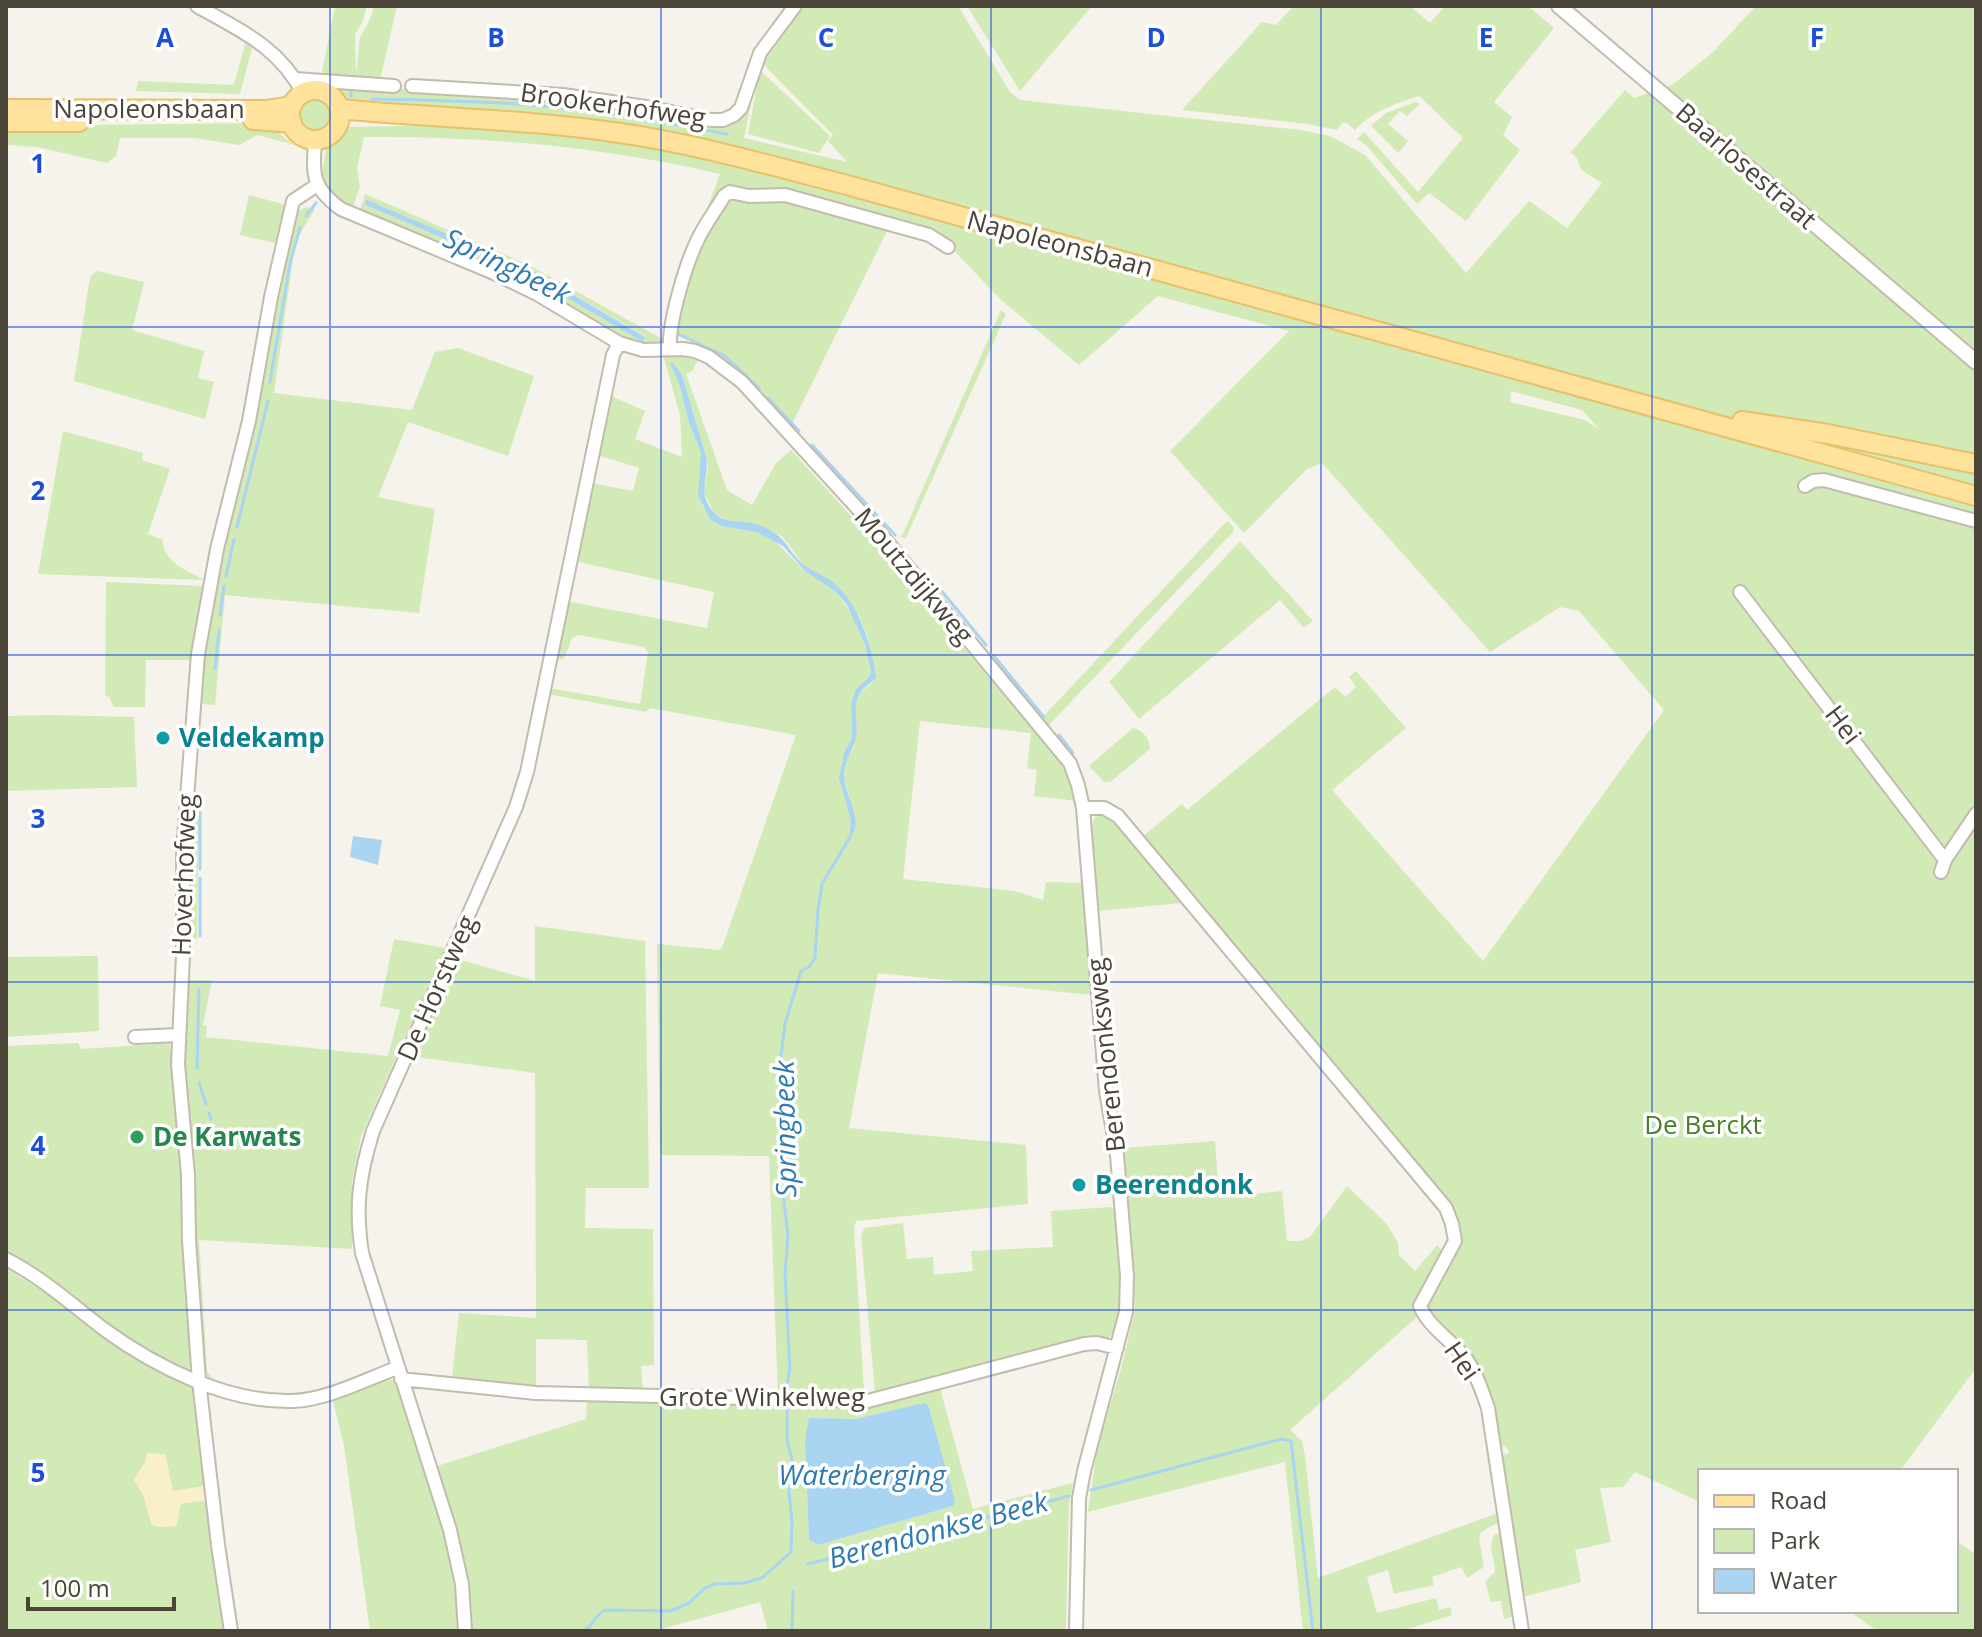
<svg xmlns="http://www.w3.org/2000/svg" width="1982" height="1637" font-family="'Open Sans',sans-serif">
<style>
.green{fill:#d2eab5;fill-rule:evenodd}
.sand{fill:#f9efc9}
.water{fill:#a9d4f2}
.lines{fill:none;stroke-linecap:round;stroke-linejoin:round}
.stream{stroke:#a9d4f2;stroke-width:3}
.minor-casing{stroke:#c2bbae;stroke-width:16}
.tertiary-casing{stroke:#c2bbae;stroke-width:18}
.primary-casing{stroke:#e6c16a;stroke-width:22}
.minor{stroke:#fff;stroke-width:12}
.tertiary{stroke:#fff;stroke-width:14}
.primary{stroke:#ffe39c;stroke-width:18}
.grid{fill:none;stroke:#1d4ed8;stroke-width:2;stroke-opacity:0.55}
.culture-dot{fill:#0f9aa8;stroke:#fff;stroke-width:3}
.leisure-dot{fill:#2e9e5b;stroke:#fff;stroke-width:3}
.labels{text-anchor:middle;stroke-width:7;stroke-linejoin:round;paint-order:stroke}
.street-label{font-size:26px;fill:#4b4439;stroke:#fff}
.culture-label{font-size:26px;font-weight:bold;fill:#0d838f;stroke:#fff;text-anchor:start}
.park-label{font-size:26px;fill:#4a7f2a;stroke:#fff}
.leisure-label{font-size:26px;font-weight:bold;fill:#27864d;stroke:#fff;text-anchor:start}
.water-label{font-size:28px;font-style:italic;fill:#2e7ab2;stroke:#fff}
.grid-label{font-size:26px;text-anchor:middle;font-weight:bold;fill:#1d4ed8;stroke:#fff;stroke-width:7;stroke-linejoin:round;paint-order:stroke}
</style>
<rect width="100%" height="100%" fill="#f6f3ec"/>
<path class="green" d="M335 6H367L362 23 355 34 356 75 360 37 370 20 374 6H397L380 80 338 78 322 72Z
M803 6H958L1010 92 1020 100 1301 130 1330 136 1365 155 1466 273 1529 201 1567 228 1602 183 1581 170 1577 158 1571 152 1625 90 1634 98 1672 85 1712 53 1756 6H1976V1368L1900 1471H1700V1502L1635 1472 1623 1487 1600 1488 1611 1542 1575 1550 1581 1582 1522 1597 1500 1456 1509 1453 1506 1446 1499 1448 1491 1402 1423 1308 1454 1245 1447 1219 1141 838 1182 804 1187 810 1335 687 1345 697 1356 687 1349 677 1356 671 1406 728 1332 790 1483 961 1664 710 1579 611 1560 607 1490 652 1322 463 1307 469 1244 533 1170 451 1289 331 1158 296 1079 365 1000 299 942 238 786 193 736 191 727 184 695 240 720 174C603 147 484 136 364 137L357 168 360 187 353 206 349 208 334 198 323 178V167L327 144 349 127 452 125 584 135 741 153 348 106 331 91 312 83 337 86 479 92 579 101 711 125 737 119 753 93 744 138 847 162 828 141 833 135 763 64ZM1511 391 1582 410 1599 429 1585 420 1510 402Z
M967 6H1092L1020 91Z
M1294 6H1410L1430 23 1445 6H1528L1554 28 1494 102 1512 117 1503 135 1520 150 1466 221 1429 193 1417 204 1366 145 1357 139 1364 132 1418 192 1463 138 1419 96C1395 104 1372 111 1355 130L1347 123H1342L1337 130 1307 124 1182 110 1262 22 1276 25Z
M245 44 252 48 240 94 136 91 138 81 234 85Z
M760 70 830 136 819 153 748 134Z
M298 116a17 17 0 1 1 34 0a17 17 0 1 1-34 0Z
M1416 102 1420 104 1407 116 1400 111 1388 124 1408 141 1398 153 1371 126 1386 113Z
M264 123V128L277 132 294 145 258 135 239 145 194 138H120L116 156 107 163 37 147 6 145V126Z
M365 194 529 265 664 340 662 345 653 347 620 338 525 282 360 211ZM367 200 530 269 645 336 644 340 641 341 528 275 366 205Z
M249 195 286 205 275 243 240 235Z
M726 198H785L889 227 791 426 740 372 713 349 675 334 676 319 699 242Z
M306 207 315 209 298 237 294 252 274 393 412 410 435 352 458 348 534 376 508 456 408 422 378 497 435 509 419 613 225 595 215 705 199 704C220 539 258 376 294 213Z
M97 271 144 282 132 330 204 351 198 378 214 382 205 419 74 381 90 277Z
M1001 310 1006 314 906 538H901Z
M680 354 699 358 692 371 686 374 727 490 752 505 776 463 791 450 870 537 1055 755 1068 774 1077 801 1034 796 1037 770 1027 768 1031 733 920 721 903 879 1014 891 1043 900 1046 882 1083 883 1091 995 878 973 849 1128 1026 1145 1028 1204 856 1221 854 1228 864 1390 862 1395 778 1397 769 1156 660 1155 657 944 719 950 722 948 796 735 650 708 646 712 547 694 548 688 640 704 648 652 644 647 578 635 572 638 564 659 554 660 566 601 707 628 714 592 574 561 591 483 633 491 639 468 597 455 609 395 645 411 635 439 682 457 680 415 663 355ZM670 364 682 375 706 456 708 465 704 493 714 513 733 523 759 525 783 537 803 564 840 589 859 616 867 635 875 672 872 683 859 694 855 710 857 728 854 747 845 761 843 776 855 815 850 837 851 821 841 764 852 738 851 704 856 689 869 677 871 671 865 644 853 616 836 592 805 571 774 540 756 532 733 528 702 506 701 453 689 423 679 383Z
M63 431 143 453 142 460 170 469 148 534 163 540C163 563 187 570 204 580L38 574Z
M1227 521 1234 527 1233 532 1047 727 1041 719Z
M1240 541 1313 621 1304 628 1280 600 1139 719 1109 682Z
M106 582 206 586 194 660H146L145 707H114L109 697 105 696Z
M52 715 134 717 137 787 6 791V716Z
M1133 728C1143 730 1150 739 1150 749L1110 782H1104L1089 766Z
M191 806 199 808 197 939H186Z
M1098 816H1105L1111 820 1181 903 1098 911C1095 881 1086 848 1094 818Z
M535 926 645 941 649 1188H586L585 1228 653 1229 654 1365 641 1366 643 1391H589L587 1340 536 1339V1389L452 1379 459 1313 536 1318 535 1073 409 1056 454 958 535 981Z
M394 939 445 948 361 1136 352 1182V1249L199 1240 207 1371 216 1383 202 1373 181 1064 185 980H212L203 1025 207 1026 206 1037 388 1056 400 1010 380 1006Z
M98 956 99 1031 6 1037V957Z
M78 1043 81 1049 170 1043 182 1175 193 1360 190 1368 184 1370 143 1349 6 1256V1046Z
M1215 1141 1219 1198 1282 1191 1287 1241H1301L1310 1237 1347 1186 1386 1223 1398 1243 1399 1255 1415 1271 1437 1245 1443 1251 1417 1299 1419 1315 1290 1430 1302 1441 1305 1456 1318 1578 1501 1512 1502 1522 1491 1526 1481 1532 1479 1539 1484 1567 1467 1578 1461 1567 1432 1577 1434 1585 1394 1594 1388 1570 1367 1577 1377 1613 1436 1598 1439 1610 1450 1607 1452 1615 1402 1631H1303L1285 1462 1088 1512 1097 1448 1121 1369 1135 1310 1124 1148Z
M1111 1207 1116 1210C1118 1242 1131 1315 1108 1339H1083L883 1394 875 1393 861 1236 864 1228 903 1223 907 1259 933 1257 934 1275 973 1271 971 1251 1053 1247 1051 1211Z
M6 1268 192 1386 205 1486 173 1491 165 1454C148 1455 142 1466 134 1480L143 1494 152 1525 163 1527 177 1524 180 1506 184 1503 207 1500 226 1631H6Z
M391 1379C411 1390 446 1535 451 1564 455 1586 457 1609 460 1631H370L344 1446 332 1397 381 1380Z
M940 1388 973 1509 1073 1483 1069 1505 1066 1631H768L760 1602 654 1631H469L434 1467 586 1419 587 1400 861 1406ZM874 1416 953 1506 818 1545 809 1540 805 1441 810 1418 856 1419Z
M1504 1533 1516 1616 1504 1619 1501 1601 1491 1602 1485 1582 1495 1572C1496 1558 1486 1547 1495 1534Z
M1956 1540 1976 1555V1631H1877L1849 1611H1956Z"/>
<path class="sand" d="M147 1453 165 1454 173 1491 205 1486 207 1500 184 1503 180 1506 177 1524 174 1527 151 1524 143 1494 134 1480 145 1462Z"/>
<path class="water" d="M367 200 530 269 645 337 644 340 641 341 528 275 366 205 365 201Z
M672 362 682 375 706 456C710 473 699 488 708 504 720 528 743 518 762 526 789 538 785 548 802 563 811 571 824 575 834 583 860 606 871 644 876 677 871 684 863 687 859 695 852 710 859 724 856 738 853 751 844 760 844 774 843 796 867 819 849 839L851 821 839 778 844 753 852 738 851 704 856 689 869 677 871 671 865 644 847 605 836 592 805 571 783 546 756 532 721 526 710 519 698 495 701 453 689 423 679 383 670 364Z
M353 836 382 840 378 865 350 857Z
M924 1403 928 1405 955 1501 953 1506 818 1545 809 1540 805 1441 809 1418 856 1419Z"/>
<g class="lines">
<path class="stream" d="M351 96V90
M372 99C429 100 487 101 544 106 606 111 667 123 727 134
M306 216 316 203
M678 334 725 356 759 388
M270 382 290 263 300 228
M768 398 799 431
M812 445 895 535
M237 527 268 401
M226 576 234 540
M940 589 986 645
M220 615 224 586
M994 656 1044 717
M215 669 219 630
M1059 735 1073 753
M200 805V869
M200 878V936
M197 1068 199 989
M199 1083 206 1104
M209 1113 211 1119
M786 1392 790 1368 785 1274 788 1235 782 1186 785 1128 779 1103V1072L785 1024 801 971 809 967 815 958 818 910 822 884 850 837
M1091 1490 1281 1439 1291 1441 1313 1631
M808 1564 1069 1496
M584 1631C594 1625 595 1615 605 1610L670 1611 689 1603 705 1588 715 1584 744 1583 762 1578 791 1552 792 1522 789 1492 792 1459 787 1441V1407
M792 1631 793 1591"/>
<g class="minor-casing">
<path id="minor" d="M197 6C241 31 278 46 303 93
M295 79 394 86
M412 86 563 95 646 107 711 120H723L734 115 741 108 760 53 795 6
M315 140C313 175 311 187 341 209L494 273 537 294 619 343 643 350 683 349 695 351 709 357 742 382 880 533 1070 763 1078 785 1083 808 1106 1091 1117 1155 1127 1276 1126 1312 1084 1471 1079 1498 1076 1631
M670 349C668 323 686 263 698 239 705 224 716 210 724 196L730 192 749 196 785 195 929 235 948 247
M1805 486 1813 481 1824 480 1976 521
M1740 592 1945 860
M1083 808H1104L1118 816 1446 1208 1452 1224 1455 1241 1420 1306C1429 1328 1453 1341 1467 1360 1477 1375 1482 1391 1488 1408L1522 1631
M1941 872 1945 860 1976 814
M135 1037 177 1035
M6 1259C43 1278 72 1305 105 1330 156 1367 228 1403 292 1401 327 1400 364 1380 397 1368
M401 1379 536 1393 868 1401 1084 1344 1097 1343 1117 1348
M231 1631 218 1545 199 1381 189 1240 188 1175 178 1064 183 955V850L198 654 217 549 249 421 271 297 293 201 317 185
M465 1631 462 1584 450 1530 362 1253C355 1207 359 1176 373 1131L516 807 527 772 613 355 619 343"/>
</g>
<g class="tertiary-casing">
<path id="tertiary" d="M1559 6 1976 362"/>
</g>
<g class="primary-casing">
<path id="primary" d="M290 115a25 25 0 1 1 50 0a25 25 0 1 1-50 0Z
M6 109 266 110 292 106
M339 109C433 118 527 119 620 133 697 144 772 166 847 185L1976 496
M253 120 292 123
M6 122H79
M1742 421 1828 434 1976 464"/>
</g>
<use href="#minor" class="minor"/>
<use href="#tertiary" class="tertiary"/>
<use href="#primary" class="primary"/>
</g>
<path class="grid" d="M330 6V1631M661 6V1631M991 6V1631M1321 6V1631M1652 6V1631M6 327H1976M6 655H1976M6 982H1976M6 1310H1976"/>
<g class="culture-dot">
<circle cx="163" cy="738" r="8"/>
<circle cx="1079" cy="1185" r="8"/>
</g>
<circle class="leisure-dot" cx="137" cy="1137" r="8"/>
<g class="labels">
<g class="street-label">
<text transform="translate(613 105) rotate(8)" y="9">Brookerhofweg</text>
<text x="149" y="118">Napoleonsbaan</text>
<text transform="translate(1746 166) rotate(41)" y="9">Baarlosestraat</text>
<text transform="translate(1060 244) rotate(15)" y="9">Napoleonsbaan</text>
<text transform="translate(914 576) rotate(50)" y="9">Moutzdijkweg</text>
<text transform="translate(1843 725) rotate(53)" y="9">Hei</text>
<text transform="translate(184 875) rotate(-88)" y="9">Hoverhofweg</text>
<text transform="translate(437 988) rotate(-66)" y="9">De Horstweg</text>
<text transform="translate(1106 1055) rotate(-96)" y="9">Berendonksweg</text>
<text transform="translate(1462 1361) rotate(55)" y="9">Hei</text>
<text x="762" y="1406">Grote Winkelweg</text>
</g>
<g class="culture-label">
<text x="179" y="747">Veldekamp</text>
<text x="1095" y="1194">Beerendonk</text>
</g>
<g class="park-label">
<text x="1703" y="1134">De Berckt</text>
</g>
<g class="leisure-label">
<text x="153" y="1146">De Karwats</text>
</g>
<g class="water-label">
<text transform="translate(507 266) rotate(26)" y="10">Springbeek</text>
<text transform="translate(785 1129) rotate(-91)" y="10">Springbeek</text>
<text x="862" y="1485">Waterberging</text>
<text transform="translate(938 1530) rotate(-15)" y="10">Berendonkse Beek</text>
</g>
</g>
<g class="grid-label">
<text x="165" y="47">A</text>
<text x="496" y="47">B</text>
<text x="826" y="47">C</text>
<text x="1156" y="47">D</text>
<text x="1486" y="47">E</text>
<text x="1817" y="47">F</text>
<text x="38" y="173">1</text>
<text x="38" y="500">2</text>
<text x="38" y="828">3</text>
<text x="38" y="1155">4</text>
<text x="38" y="1482">5</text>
</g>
<rect width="1982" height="1637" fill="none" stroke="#4b4439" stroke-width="16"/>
<rect x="1698" y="1469" width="260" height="144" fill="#ffffff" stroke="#b7b4b0" stroke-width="2"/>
<rect x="1714" y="1495" width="40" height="12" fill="#ffe39c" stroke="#b7b4b0" stroke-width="2"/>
<text x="1770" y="1509" font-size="24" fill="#4b4439">Road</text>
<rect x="1714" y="1529" width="40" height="24" fill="#d2eab5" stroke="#b7b4b0" stroke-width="2"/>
<text x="1770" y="1549" font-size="24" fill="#4b4439">Park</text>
<rect x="1714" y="1569" width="40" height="24" fill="#a9d4f2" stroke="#b7b4b0" stroke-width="2"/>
<text x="1770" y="1589" font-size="24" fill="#4b4439">Water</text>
<path d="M28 1597v12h146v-12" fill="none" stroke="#4b4439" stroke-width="4"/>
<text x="40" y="1597" font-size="24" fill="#4b4439" stroke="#ffffff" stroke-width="6" paint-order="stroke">100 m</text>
</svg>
